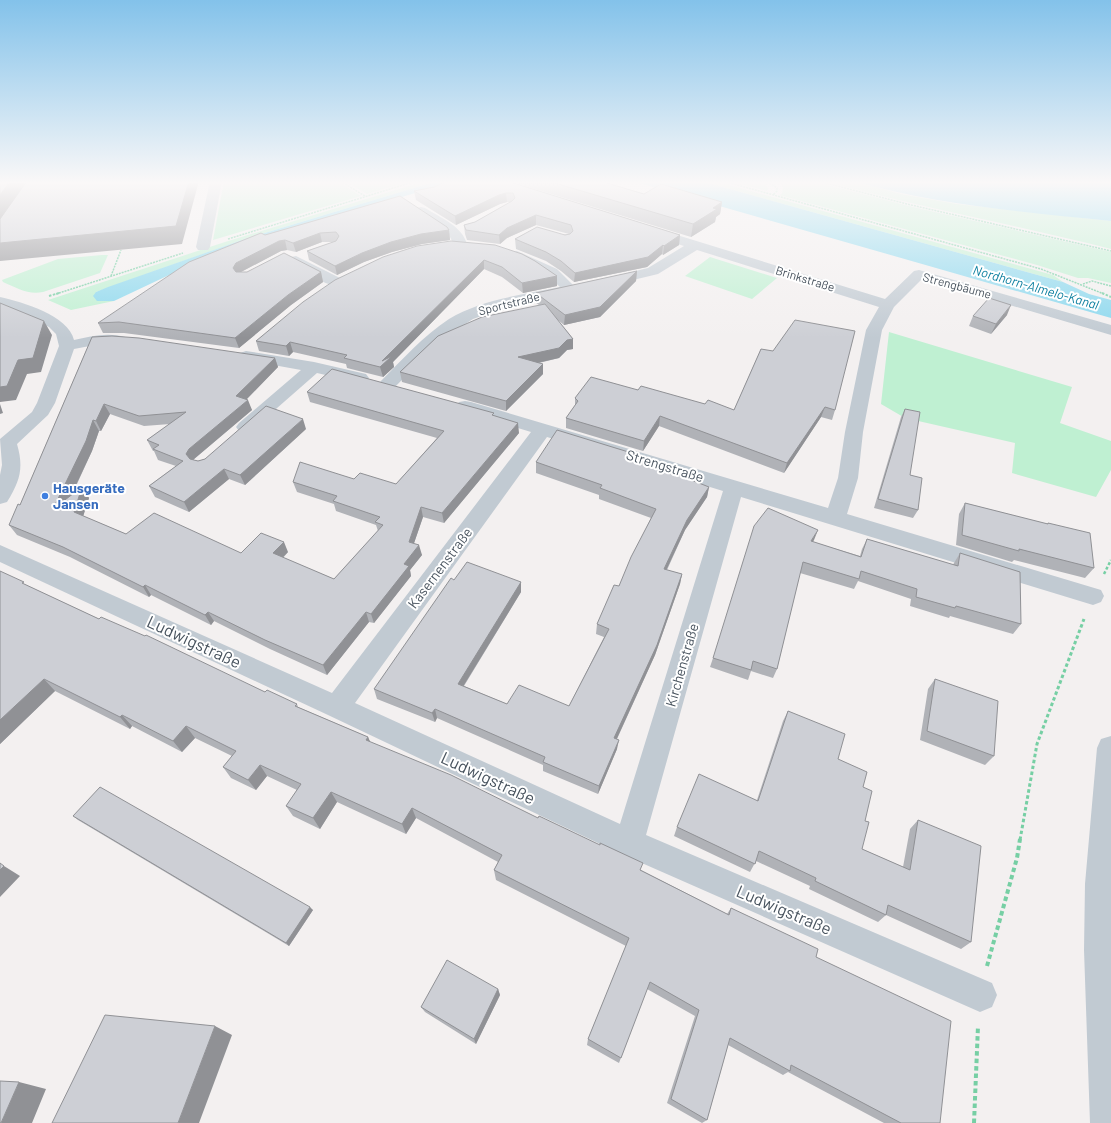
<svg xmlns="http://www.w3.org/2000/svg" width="1111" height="1123" font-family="Barlow,sans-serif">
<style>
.green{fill:#bff0d2}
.water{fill:#8bd8ee}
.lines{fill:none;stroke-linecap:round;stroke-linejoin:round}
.path-far4{stroke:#76cfa4;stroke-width:1.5;stroke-dasharray:2 1;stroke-linecap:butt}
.path-far3{stroke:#76cfa4;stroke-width:2;stroke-dasharray:2.5 1.5;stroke-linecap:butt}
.path-far2{stroke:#76cfa4;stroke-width:2.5;stroke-dasharray:3 2;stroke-linecap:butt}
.path-far1{stroke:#76cfa4;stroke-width:3;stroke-dasharray:3.5 2.5;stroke-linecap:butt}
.path{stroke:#76cfa4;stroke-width:4;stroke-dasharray:4.5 3;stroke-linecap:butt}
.minor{fill:#c1cad2;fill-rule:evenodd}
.wall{fill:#b0b2b7}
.shaded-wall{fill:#909195}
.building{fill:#cdcfd5;stroke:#909195}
.shop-dot{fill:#3f7fe0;stroke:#fff;stroke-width:1.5}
.labels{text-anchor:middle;stroke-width:4;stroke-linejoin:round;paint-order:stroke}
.far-street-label{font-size:12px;fill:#48535e;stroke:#fff}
.far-water-label{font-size:13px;font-style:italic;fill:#0b7f9f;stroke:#fff}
.street-label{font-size:14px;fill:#48535e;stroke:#fff}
.shop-label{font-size:14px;font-weight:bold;fill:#366cbe;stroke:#fff;text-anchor:start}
.near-street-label{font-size:17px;fill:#48535e;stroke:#fff}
</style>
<rect width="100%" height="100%" fill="#f3f0f0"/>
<path class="green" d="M224 181H337L361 196 213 240Z
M345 181H410L367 194Z
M425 181H437L245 239 96 292 98 301H114L71 310 48 300 225 242Z
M701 181H715L1053 275 1063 282Z
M730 181C742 181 762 177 768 188L767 191Z
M775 181H812L913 207 1111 252V283L1088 278H1078L1037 265 779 195 782 194 783 188 781 184Z
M824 181H853L901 194 957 204 1111 221V249C1016 225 919 207 824 181Z
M102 255H108L100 273 43 292C28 295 17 288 3 282L2 280 58 259Z
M710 257 777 278 752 299 685 276Z
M889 332 1072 387 1060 423 1111 441V470L1096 497 1012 473 1015 443 905 418 881 404Z"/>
<path class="water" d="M437 181H455L265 238 167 276 114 301H97L93 296 96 292 108 287 245 239Z
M632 181H701L1063 282 1089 294 1111 300V318Z
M853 181H1111V221C1024 212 937 205 853 181Z"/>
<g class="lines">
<path class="path-far4" d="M340 181 365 196
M723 181 1041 269 1104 294
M767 181 777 188V191L773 195
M818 181 907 204 1111 251
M228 239 416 181
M111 276 121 250
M1083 284 1092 281 1111 286
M56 294 183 253"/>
<path class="path-far3" d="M1102 293 1111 297
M49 296 59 293"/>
<path class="path-far2" d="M1104 574 1111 560"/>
<path class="path-far1" d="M1020 840 1037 744 1084 619"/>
<path class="path" d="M987 966 1017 858 1020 839
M974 1123 978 1026"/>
<path class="minor" d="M210 181H222L210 247 208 250H198L196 247Z
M421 207 425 208C441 218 462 226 467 244L465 247H455L449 235 417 214 415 211 417 208Z
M651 227 885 299 914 271 919 270 1111 325V335L922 279 894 307 882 330 863 432 858 478 847 514 1101 590 1104 596 1101 602 1093 605 741 497 646 835 992 983 997 995 992 1007 980 1012 619 853 328 715 0 562V545L332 693 531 432 459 410 456 406 459 402 465 401 471 402 828 508 838 478 845 432 866 330 879 307 697 250 658 274 608 286 603 285 601 282 603 279 648 268 684 246 646 234 644 231 646 228ZM547 437 723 491 620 824 355 703Z
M517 251 557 269 578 290 576 293 571 294 509 306 473 319 442 339 393 389 387 390 381 389 378 385 381 381C402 360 423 336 449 319 482 299 523 295 560 287L547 275 512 258 510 255 512 252Z
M296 256 342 279 344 282 342 285C327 289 304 270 291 263L289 260 291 257Z
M0 297C22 302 68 315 74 340 90 336 108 332 125 337L127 340 125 343 95 345 74 349 55 403 48 415 17 444C24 468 20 481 7 502L0 504V475L2 465 0 439 32 412 37 403 59 346 56 334 49 327 13 309 0 306Z
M246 351 314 362 366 374 369 378 366 382 360 383 317 373 251 431 245 433 239 431 236 427 239 423 301 370 240 359 238 356 240 353Z
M1111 736V1123H1090L1084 950 1085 884 1097 748 1101 739Z"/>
</g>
<path class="wall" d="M507 181 680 235 679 245 663 255 662 254 647 267 574 282 561 271 546 261 516 249 515 239 569 234 536 225 507 238 500 244 467 240 465 234 464 225 475 222 511 202H507L500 204 456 225 416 200 414 191 434 187Z
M509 181H600L644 194 722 202 720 214 716 217 715 222 691 237Z
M400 196 449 230 450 240 422 244 392 252 364 262 337 275 309 260 307 251 334 242H322L296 252 287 250 281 251 241 272H321L323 282 291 305 239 348 124 333H103L98 323 265 235Z
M451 241 557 276V286L523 293 502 277 484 269 393 362 394 367 383 377 347 368 346 364 293 352 289 356 259 351 256 341Z
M637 271 636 281 600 317 564 325 558 320 573 339V349L567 350 559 358 539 363 543 374 506 411 402 382 400 372 539 305 536 303V293Z
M1007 315 991 334 969 326 973 316Z
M92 337 275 358 278 367 246 400 252 410 193 460 198 461 306 429 245 485 229 479 189 512 155 497 149 486 176 466 158 460 154 451H153L147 440 170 424 144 426 110 414 101 431H99L92 451 72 495 82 487 89 498 83 516 126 534 241 553 288 552 283 558 334 579 378 531 376 525 336 511 334 504 297 492 293 482 354 479 396 484 437 438 310 402 307 392 494 416 519 433 444 523 423 517 414 543 422 555 410 570 411 576 374 623 369 622 327 675 270 649 214 621 211 625 151 595 149 597 70 557 17 535 9 525 20 505Z
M761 349 835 410 832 420 821 417 784 473 659 426 643 451 566 428V418L575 406V398L638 390 734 410Z
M905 409 910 475 918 510 913 518 874 508 901 417Z
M635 454V458L709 487 707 497 685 530 667 570 682 574 680 584 655 655 617 739V749L598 794 543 771V765L437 718 435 722 377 699 374 689 454 580 521 582V592L464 686 507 704 569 706 604 637 596 634 597 624 619 586 651 518 599 499V495L536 473V462Z
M965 503 1047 524 1048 523 1094 568 1085 578 1014 560 1012 562 956 545 959 514Z
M867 539 953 565 954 563 960 553 1021 624 1013 634 950 616 949 618 910 606 911 599 858 581 854 589 800 573 777 669 773 678 751 671 748 680 710 667 713 658 814 540 813 542 860 556 862 549Z
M0 571 26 585 99 619 265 692 297 704 298 707 368 737 370 742 641 870 727 914 731 908 816 957 940 1123H884L788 1072 783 1075 728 1045 707 1120 702 1123 667 1103 695 1016 647 989 619 1063 587 1045 588 1039 626 946 496 880 494 870 498 862 416 818 406 834 337 802 320 829 293 816 286 806 297 790 267 776 256 790 231 778 223 767 232 756 195 738 182 752 132 726 130 729 55 691 0 744Z
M935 679 994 756 985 765 920 740 928 689Z
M788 711 838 759 863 787 865 821 862 849 903 867 910 829 918 820 971 942 961 949 886 915 878 922 809 889 810 886 756 861 750 872 674 836 677 827 757 800 783 721Z
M73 816 313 910 289 946 78 820Z
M498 989 500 995 476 1044 425 1012 421 1007Z"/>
<path class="shaded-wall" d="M10 181H30L0 225V195Z
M189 181H199L182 244 0 261V243Z
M506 193 507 202 500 204 456 225 455 216 499 195Z
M722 202 720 214 716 217 715 222 691 237 693 224 713 208Z
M536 215V225L507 238 500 244 499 235 507 228Z
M449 230 450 240 422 244 392 252 364 262 337 275 335 266 362 253 391 242 421 234Z
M320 233 322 242 296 252 293 243Z
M680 235 679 245 663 255 664 246Z
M285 240 287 250 281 251 239 273 237 278 233 268 236 263 279 241Z
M663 245 662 254 647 267 574 282 575 273Z
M484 260V269L393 362 394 367 383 377 380 367 382 361Z
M637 271 636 281 600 317 564 325 565 315Z
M321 272 323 282 291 305 239 348 235 338 288 295Z
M557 276V286L523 293 522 283Z
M1011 305 1007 315 991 334 996 324Z
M44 321 52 335 41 372 27 374 16 400 0 402V387Z
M573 339V349L567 350 559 358 519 367 518 357 567 340Z
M290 342 293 352 289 356 286 346Z
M275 358 278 367 240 406 236 396Z
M543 364V374L506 411V401Z
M248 400 252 410 194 459 190 464 186 454 189 449Z
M0 404 3 413 0 414Z
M104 404 110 414 101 431 96 421Z
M825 407 821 417 784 473 787 463Z
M660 416 659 426 643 451 644 441Z
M303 419 306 429 245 485 240 475Z
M93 420 99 431 92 451 60 519 53 509Z
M518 423 519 433 444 523 442 513Z
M224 469 229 479 189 512 184 502Z
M82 487 89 498 81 523 74 512Z
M709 487 707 497 685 530 662 579 664 569 687 520Z
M421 507 423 517 411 552 409 542Z
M818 530 814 540 807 551 811 541Z
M284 542 288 552 277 563 273 553Z
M419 545 422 555 410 570 411 576 374 623 371 614 404 564Z
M682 574 680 584 655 655 613 747 614 738Z
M521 582V592L459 693 458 684Z
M145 585 151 595 149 597 143 587Z
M208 612 214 621 211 625 205 615Z
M366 612 369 622 327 675 323 665Z
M44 679 55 691 0 744V720Z
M435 709 437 718 435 722 432 713Z
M122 715 132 726 130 729 120 717Z
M186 726 195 738 182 752 173 741Z
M368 737 373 748 366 740Z
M619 740 617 749 598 794 599 786Z
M260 765 267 776 256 790 248 780Z
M331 792 337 802 320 829 313 818Z
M412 808 416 818 406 834 402 824Z
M4 866 20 876 0 897V870Z
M310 907 313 910 289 946 286 943Z
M498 989 500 995 476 1044 474 1039Z
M215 1026 232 1035 199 1123H178Z
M19 1082 46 1089 32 1123H1Z"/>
<path class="building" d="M0 181H10L0 195Z
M27 181H189L176 226 0 243V219Z
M448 181H507L680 235 664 246 663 245 648 257 575 273 561 261 546 252 515 239 537 227 565 235 570 234 573 231 571 225 536 215 507 228 499 235 466 230 464 225 475 222 512 201 515 198 513 193H506L499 195 455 216 414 191 434 187Z
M548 181H600L644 194 661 184 722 202 713 208 717 209 693 224Z
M400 196 447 227 449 230 421 234 391 242 362 253 335 266 307 251 336 241 339 236 336 232 320 233 293 243 285 240 279 241 236 263 233 268 236 272H247L284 253 321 272 288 295 235 338 119 322 98 323 189 262 261 233 265 235Z
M451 241 495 245 522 254 535 261 557 276 522 283 502 267 484 260 382 361 392 356 380 367 344 358 347 355 290 342 286 346 256 341 303 302 335 280 383 257 417 246Z
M637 271 600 307 565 315 536 293Z
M989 298 1011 305 996 324 973 316Z
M0 303 44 321 33 358 18 360 7 386 0 387Z
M545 304 573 339 567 340 559 348 518 357 543 364 506 401 400 372 438 336 482 317Z
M795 320 855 331 835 410 825 407 787 463 660 416 644 441 566 418 578 401 575 398 591 377 638 390 641 386 705 404 708 400 734 410 761 349 773 351Z
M112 336 139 338 275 358 236 396 248 400 189 449 186 454 190 459 198 461 205 459 266 406 303 419 240 475 224 469 184 502 149 486 183 461 153 449 159 445 147 440 186 412 139 416 104 404 96 421 93 420 86 441 53 509 82 487 74 512 126 534 154 513 241 553 261 533 284 542 273 553 334 579 383 525 375 522 380 517 333 501 337 496 293 482 300 462 354 479 360 473 396 484 444 431 307 392 332 369 494 413 492 415 518 423 442 513 421 507 409 542 419 545 404 564 409 566 371 614 366 612 323 665 265 640 208 612 205 615 145 585 143 587 63 547 9 525 18 504 20 505 92 337Z
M905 409 920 412 910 475 922 478 918 510 878 499Z
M557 430 635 454 633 457 709 487 687 520 664 569 682 574 657 645 614 738 619 740 599 786 543 762 545 757 435 709 432 713 374 689 451 578 454 580 467 562 521 582 458 684 507 704 519 685 569 706 609 629 597 624 614 585 619 586 631 557 656 509 600 488 602 485 536 462Z
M965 503 1048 524V523L1090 533 1094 568 1019 549V551L962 535Z
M768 508 818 530 811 541 861 557 867 539 958 566 960 553 1020 572 1021 624 956 606 955 608 916 597 917 589 861 571 859 579 803 562 777 669 753 661 751 670 713 658 754 526Z
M0 571 24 582 22 583 99 619 101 617 145 636 146 635 265 692 267 690 297 704 295 706 368 737 366 740 451 775 538 818 539 816 600 845V843L643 863 640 870 729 915 731 908 818 949 816 957 951 1021 940 1123H901L791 1065 790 1071 730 1038 707 1120 671 1099 699 1010 650 982 621 1058 588 1039 629 938 494 870 502 855 412 808 402 824 331 792 313 818 286 806 301 784 260 765 248 780 223 767 236 751 186 726 173 741 122 715 120 717 44 679 0 720Z
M935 679 998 701 994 756 927 731Z
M788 711 845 734 838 759 867 772 863 787 872 791 865 821 869 822 862 849 910 870 918 820 981 846 971 942 888 905 886 915 815 881 816 878 759 851 755 864 677 827 699 774 758 801Z
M100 787 310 907 286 943 73 816Z
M0 863 4 866 0 870Z
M447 960 498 989 474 1039 421 1007Z
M105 1015 215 1026 178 1123H52Z
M0 1081 19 1082 1 1123H0Z"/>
<linearGradient id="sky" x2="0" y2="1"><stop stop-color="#83c2ea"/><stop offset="0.54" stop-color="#faf8f8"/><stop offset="1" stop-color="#faf8f8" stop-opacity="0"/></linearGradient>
<rect width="1111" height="338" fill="url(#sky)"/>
<circle class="shop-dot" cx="45" cy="496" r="4"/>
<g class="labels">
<g class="far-street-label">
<text transform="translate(805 279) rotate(17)" y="4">Brinkstraße</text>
<text transform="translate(957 286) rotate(15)" y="4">Strengbäume</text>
<text transform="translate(509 304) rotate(-14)" y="4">Sportstraße</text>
</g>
<g class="far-water-label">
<text transform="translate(1036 287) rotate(16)" y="5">Nordhorn-Almelo-Kanal</text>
</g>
<g class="street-label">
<text transform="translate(665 466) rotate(17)" y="5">Strengstraße</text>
<text transform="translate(440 568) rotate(-53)" y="5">Kasernenstraße</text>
<text transform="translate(682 665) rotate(-74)" y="5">Kirchenstraße</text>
</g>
<g class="shop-label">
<text x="53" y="493">Hausgeräte<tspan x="53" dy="16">Jansen</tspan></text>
</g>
<g class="near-street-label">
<text transform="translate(194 642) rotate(25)" y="6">Ludwigstraße</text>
<text transform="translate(488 778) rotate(25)" y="6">Ludwigstraße</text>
<text transform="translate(784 910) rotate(23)" y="6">Ludwigstraße</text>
</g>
</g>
</svg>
